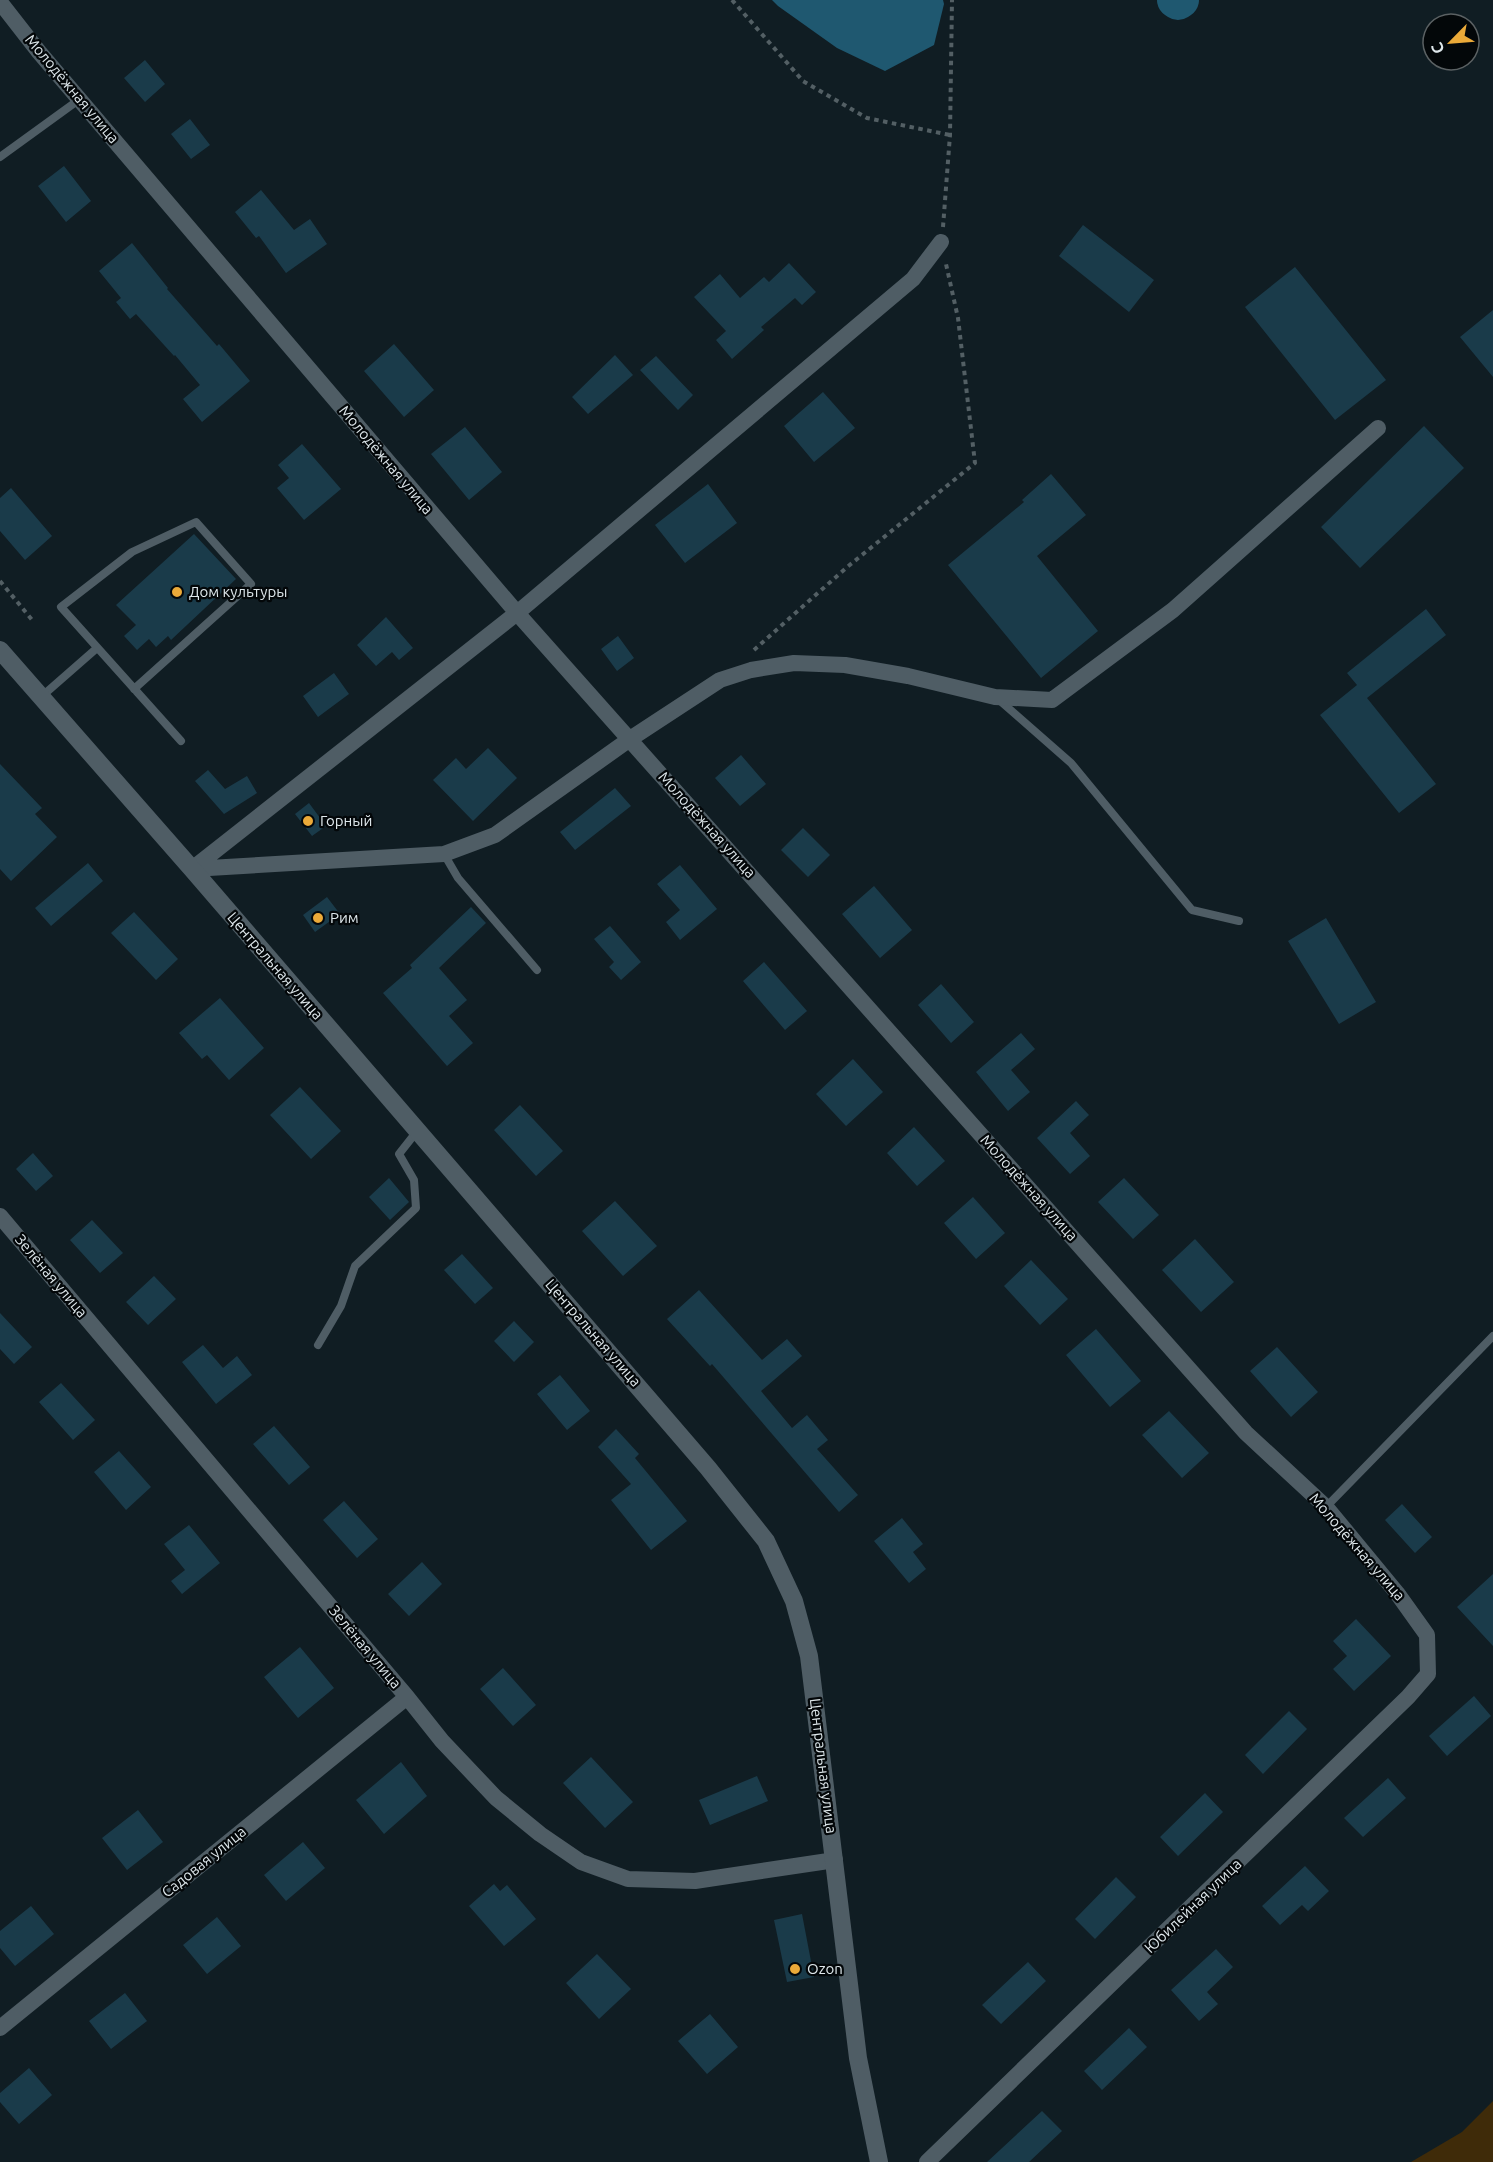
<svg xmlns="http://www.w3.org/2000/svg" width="1493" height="2162" font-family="Ubuntu,sans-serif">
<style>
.green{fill:#3f2b09}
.water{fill:#1f5870}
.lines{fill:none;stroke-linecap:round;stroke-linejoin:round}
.river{stroke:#1f5870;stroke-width:36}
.building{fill:#1a3b4a}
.path{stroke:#535f64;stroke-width:4;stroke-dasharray:4.5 4.5;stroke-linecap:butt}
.lane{stroke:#4f5d65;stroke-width:8}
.street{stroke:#4f5d65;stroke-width:16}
.secondary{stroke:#4f5d65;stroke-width:18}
.poi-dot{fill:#ebaa39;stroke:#030709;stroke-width:2}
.labels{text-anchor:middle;stroke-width:4.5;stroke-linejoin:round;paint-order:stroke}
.street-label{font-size:15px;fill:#dee7eb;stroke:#030709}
.poi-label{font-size:15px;fill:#dee7eb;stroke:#030709;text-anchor:start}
</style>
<rect width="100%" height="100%" fill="#101d23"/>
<path class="green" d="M1493 2101V2162H1411L1462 2132Z"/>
<path class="water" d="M772 0H943L944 4 934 45 885 71 837 48 778 6Z"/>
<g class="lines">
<path class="river" d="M1175 0 1178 2 1181 0"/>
</g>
<path class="building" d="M145 60 165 84 145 102 124 78Z
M190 119 210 145 191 159 171 134Z
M64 166 91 201 66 222 38 186Z
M261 190 294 230 310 219 327 244 286 273 259 236 256 238 235 212Z
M1083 225 1154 280 1129 312 1059 256Z
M132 243 168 288 167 289 217 346 219 344 250 381 202 422 183 399 200 385 175 355 174 356 136 314 130 319 116 302 121 298 99 271Z
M789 263 816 292 802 305 795 298 761 327 764 330 732 359 716 340 726 331 694 297 720 274 740 298 764 277 769 282Z
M1295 267 1386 380 1335 420 1245 307Z
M1493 310V377L1460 337Z
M394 344 434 390 404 417 364 371Z
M615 355 633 375 588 414 572 397Z
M656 356 693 395 678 410 640 370Z
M823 392 855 428 814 462 784 426Z
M1424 426 1464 468 1360 568 1321 527Z
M465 427 502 472 469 500 431 454Z
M302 444 341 489 304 520 277 488 289 478 278 465Z
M1051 474 1086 515 1037 556 1098 631 1041 678 948 565 1024 502 1022 500Z
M708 484 737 523 685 563 655 525Z
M11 488 52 536 25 560 0 531V498Z
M194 534 236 579 171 640 168 636 156 647 149 639 137 650 124 636 136 625 116 605Z
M1426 609 1446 635 1367 698 1436 784 1399 813 1320 715 1357 685 1347 673Z
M386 617 413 648 399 660 392 652 376 666 357 645Z
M618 636 634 658 617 671 601 649Z
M334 673 349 694 318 717 303 696Z
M488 748 517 778 473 821 433 780 456 758 466 769Z
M741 755 766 784 740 806 715 778Z
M0 764 42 808 35 814 57 837 11 881 0 869Z
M208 770 225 789 247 776 257 793 224 814 195 781Z
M615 788 631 806 575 850 560 832Z
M309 803 326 826 312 836 295 814Z
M803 828 830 855 808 877 781 850Z
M88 863 103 881 51 926 35 908Z
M680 865 717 909 680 940 666 922 680 910 657 884Z
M874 886 912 930 880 958 842 914Z
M327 897 340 914 315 932 303 915Z
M471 907 486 923 439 968 467 1000 449 1016 473 1043 447 1066 383 993 412 968 410 965Z
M134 912 178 959 156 980 111 933Z
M1326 918 1376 1002 1339 1024 1288 941Z
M610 926 641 962 621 980 609 967 614 962 594 939Z
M764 962 807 1011 785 1030 743 981Z
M941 984 974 1022 951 1043 918 1005Z
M220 998 264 1048 229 1080 207 1055 202 1059 179 1033Z
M1021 1033 1035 1049 1011 1070 1030 1092 1008 1111 976 1072Z
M853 1059 883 1092 846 1126 816 1094Z
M300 1087 341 1131 311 1159 270 1115Z
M1076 1101 1089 1115 1070 1133 1090 1156 1070 1174 1037 1138Z
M520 1105 563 1151 536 1176 494 1130Z
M914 1127 945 1161 917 1186 887 1153Z
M33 1153 53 1176 36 1191 16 1169Z
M389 1178 409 1202 390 1220 369 1197Z
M1124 1178 1159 1215 1133 1239 1098 1202Z
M973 1197 1005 1233 976 1259 944 1223Z
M615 1201 657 1246 623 1276 582 1231Z
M92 1220 123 1253 100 1273 70 1240Z
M1195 1239 1234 1282 1201 1312 1162 1270Z
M462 1254 493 1288 475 1304 444 1270Z
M1031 1260 1068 1299 1040 1325 1004 1286Z
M154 1276 176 1299 148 1325 126 1302Z
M699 1290 762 1360 787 1339 802 1356 761 1391 792 1428 807 1415 828 1440 817 1449 858 1495 839 1512 712 1364 710 1366 667 1319Z
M0 1313 32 1347 14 1364 0 1349Z
M514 1321 534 1342 514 1362 494 1341Z
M1096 1329 1141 1381 1110 1407 1066 1355Z
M203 1345 223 1368 237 1356 252 1375 216 1404 182 1362Z
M1277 1347 1318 1392 1291 1417 1250 1371Z
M560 1375 590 1411 567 1430 537 1394Z
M61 1383 95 1420 73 1440 39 1402Z
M1169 1411 1209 1453 1182 1478 1142 1435Z
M274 1426 310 1467 289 1485 253 1444Z
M616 1429 639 1454 635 1458 687 1521 651 1550 611 1500 631 1484 598 1447Z
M119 1451 151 1487 126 1510 94 1472Z
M344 1501 378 1539 357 1558 323 1520Z
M1402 1504 1432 1537 1415 1553 1385 1520Z
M902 1518 923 1544 913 1552 926 1569 909 1583 874 1541Z
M189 1525 220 1563 182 1594 171 1581 185 1570 164 1544Z
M422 1562 442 1584 409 1616 388 1594Z
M1493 1574V1646L1457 1607Z
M1356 1619 1391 1656 1354 1691 1333 1669 1347 1656 1333 1641Z
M300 1647 334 1688 298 1718 264 1677Z
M503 1668 536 1705 513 1726 480 1689Z
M1474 1696 1491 1716 1447 1756 1429 1736Z
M1289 1711 1307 1729 1263 1774 1245 1755Z
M591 1757 633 1802 605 1828 563 1783Z
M401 1762 427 1796 384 1834 356 1800Z
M757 1776 768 1801 710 1825 699 1800Z
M1388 1778 1406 1798 1363 1837 1344 1818Z
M1205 1793 1223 1812 1178 1856 1160 1837Z
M138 1810 163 1842 127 1870 102 1838Z
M303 1842 325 1868 286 1901 264 1875Z
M1305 1866 1329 1891 1308 1911 1302 1905 1280 1925 1262 1906Z
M1116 1877 1136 1897 1095 1939 1075 1919Z
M494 1884 500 1891 507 1885 536 1919 504 1946 469 1906Z
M31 1906 54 1934 15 1966 0 1948V1931Z
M802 1914 814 1977 787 1982 774 1920Z
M217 1917 241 1946 207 1974 183 1945Z
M1216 1949 1233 1967 1207 1992 1218 2004 1199 2021 1171 1990Z
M597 1954 631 1989 599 2019 566 1983Z
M1028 1962 1046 1981 1001 2024 982 2005Z
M125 1993 147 2021 111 2049 89 2021Z
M710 2014 738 2047 707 2074 678 2041Z
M1129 2028 1147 2047 1102 2090 1084 2071Z
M29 2068 52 2095 19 2124 0 2102V2093Z
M1042 2111 1062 2131 1029 2162H987Z"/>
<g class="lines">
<path class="path" d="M732 0 803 81 867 118 950 135
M943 227 950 135 952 0
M0 581 33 621
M754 650 846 568 975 463 958 318 946 264"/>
<path class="lane" d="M0 157 80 99
M134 689 251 584 196 522 132 552 61 607 181 741
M41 697 97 648
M998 699 1071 763 1192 910 1239 921
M444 854 458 878 537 970
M318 1345 341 1306 355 1266 416 1208 414 1180 399 1154 414 1135
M1326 1507 1493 1336"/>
<path class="street" d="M0 2 39 52 517 613 1246 1433 1326 1507 1397 1593 1427 1635 1428 1674 1408 1697 927 2162
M192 869 444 854 495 835 630 739 720 680 751 670 794 663 845 665 908 676 995 697 1052 700 1173 610 1378 428
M192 869 517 613 913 279 941 242
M0 1216 407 1697 442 1741 496 1798 540 1834 581 1862 628 1879 695 1881 835 1860
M0 2028 407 1697"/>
<path class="secondary" d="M0 650 192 869 708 1468 766 1541 794 1601 809 1656 858 2058 879 2162"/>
</g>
<g class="poi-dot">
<circle cx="177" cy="592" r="6"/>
<circle cx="308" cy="821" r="6"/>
<circle cx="318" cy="918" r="6"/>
<circle cx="795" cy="1969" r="6"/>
</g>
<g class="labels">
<g class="street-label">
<text transform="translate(72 89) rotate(50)" y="5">Молодёжная улица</text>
<text transform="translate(386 460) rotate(50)" y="5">Молодёжная улица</text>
<text transform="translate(707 825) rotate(48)" y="5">Молодёжная улица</text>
<text transform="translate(275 966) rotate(49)" y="5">Центральная улица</text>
<text transform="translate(1029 1188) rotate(48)" y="5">Молодёжная улица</text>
<text transform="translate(51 1276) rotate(50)" y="5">Зелёная улица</text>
<text transform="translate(593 1333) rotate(49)" y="5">Центральная улица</text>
<text transform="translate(1357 1547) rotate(49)" y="5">Молодёжная улица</text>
<text transform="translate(365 1647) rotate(50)" y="5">Зелёная улица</text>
<text transform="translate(823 1766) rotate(83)" y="5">Центральная улица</text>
<text transform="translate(204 1862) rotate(-39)" y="5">Садовая улица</text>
<text transform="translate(1193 1906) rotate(-44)" y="5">Юбилейная улица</text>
</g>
<g class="poi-label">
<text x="189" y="597">Дом культуры</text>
<text x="320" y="826">Горный</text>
<text x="330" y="923">Рим</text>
<text x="807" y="1974">Ozon</text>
</g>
</g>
<g transform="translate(1451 42) rotate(245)"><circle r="28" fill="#030709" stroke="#5b6163" stroke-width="1.5"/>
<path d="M0-4.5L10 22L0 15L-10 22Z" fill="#ebaa39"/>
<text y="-9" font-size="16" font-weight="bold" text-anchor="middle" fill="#dee7eb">С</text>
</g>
</svg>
